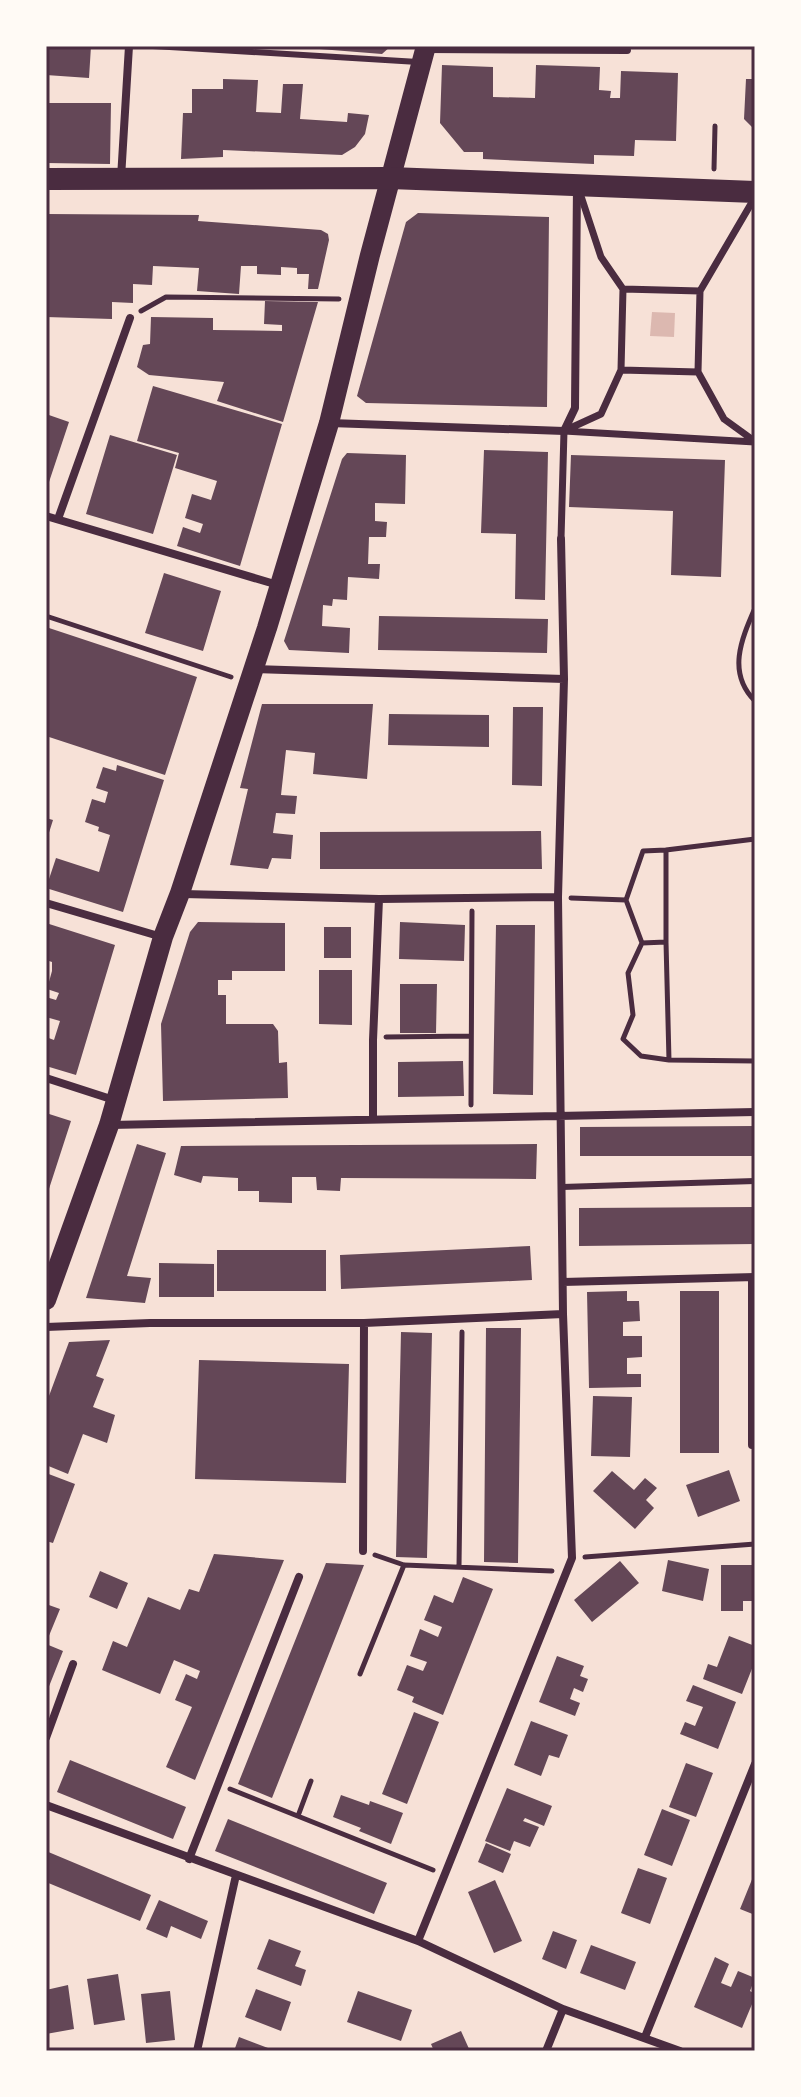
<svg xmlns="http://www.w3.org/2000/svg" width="801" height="2097" font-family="'Sofia Sans Condensed',sans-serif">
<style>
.water{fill:#dcb8b0}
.building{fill:#644757}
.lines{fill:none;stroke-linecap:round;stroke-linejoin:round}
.path{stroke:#4a2c40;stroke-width:5}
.service{stroke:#4a2c40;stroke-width:6}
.pedestrian{stroke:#4a2c40;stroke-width:7}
.minor{stroke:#4a2c40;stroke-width:8}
.primary{stroke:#4a2c40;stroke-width:20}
.trunk{stroke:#4a2c40;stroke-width:22}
.neatline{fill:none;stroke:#4a2c40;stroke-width:3}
</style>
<rect width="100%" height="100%" fill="#f7e1d7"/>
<path class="water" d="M652 312 675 313 674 337 650 336Z"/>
<path class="building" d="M46 46H91L89 78 46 75Z
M307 46H391L382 54 307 48Z
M442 65 493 67V97L535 98 536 65 600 67 599 90 611 91 610 98H620L621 71 678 73 676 141 635 140 634 156 594 155V164L483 159V152H464L440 123Z
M223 79 258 80 256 112 281 113 283 84H303L300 119 347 122 348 113 369 115 365 134 355 147 342 155 223 150V157L181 159 183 113H192V89H223Z
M746 79H755V130L744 119Z
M46 103H111L110 164 46 163Z
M418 213 549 217 547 407 366 403 357 396 406 222Z
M46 214 199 215 198 221 321 230 328 234 329 240 318 289H308L309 274H297V268L281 267V275L257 274V266H241L239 294 197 291 199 268 153 266 152 285 133 284V303L112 302V319L46 317Z
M265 301 318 302 283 422 217 401 224 382 149 375 137 367 143 345 150 344 151 317 213 318V330L282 331V325L264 324Z
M153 386 282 424 240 566 177 546 183 527 200 533 203 524 185 518 192 494 211 500 217 481 175 468 179 453 137 441Z
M46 414 69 422 47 488H46Z
M110 435 177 455 153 534 86 514Z
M484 450 548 452 545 600 515 599 516 534 481 533Z
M347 453 406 455 405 504 375 503V521L387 522 386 537H369L368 564H380L379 579 348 577 347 600 333 599 332 606 323 605 322 626 350 628 349 653 289 650 284 641 342 459Z
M571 455 725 460 721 577 671 575 673 511 569 507Z
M164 573 221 591 203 651 145 633Z
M379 616 548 619 547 653 378 650Z
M46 627 197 677 165 775 46 736Z
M262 704H373L367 779 313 774 315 753 286 750 281 795 297 796 295 814 276 813 273 833 293 835 291 859 272 858 268 869 230 865 248 789 240 788Z
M513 707H543L542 786 512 785Z
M389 714 489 715V747L388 745Z
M117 765 164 780 123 912 46 888 56 858 99 872 110 835 98 831 99 827 85 822 92 799 105 803 108 792 96 788 103 767 116 771Z
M46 818 53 820 47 839H46Z
M541 831 542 869H320V832Z
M198 922 285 923V971H232V980H218V995H226V1024H273L278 1031 279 1063 287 1062 288 1098 163 1101 161 1024 190 932Z
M400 922 465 925 464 961 399 959Z
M46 923 115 945 76 1075 46 1066V1037L54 1040 60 1021 46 1017V997L56 1000 59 993 47 989 52 971V962L46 960Z
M496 925H535L533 1095 493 1094Z
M324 927H351V958H324Z
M319 970H352V1025L319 1024Z
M400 984H437L436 1033H400Z
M463 1061 464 1096 398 1097V1062Z
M46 1113 71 1121 47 1195H46Z
M755 1126V1156H580V1127Z
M137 1144 166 1153 127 1276 151 1278 145 1303 86 1298Z
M537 1144 536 1179 341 1178 340 1191 317 1190 316 1177H292V1203L259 1202V1191H238V1178L203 1176 201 1183 174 1175 181 1146Z
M755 1207V1244L579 1246V1208Z
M530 1246 532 1280 341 1289 340 1255Z
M217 1250H326V1291H217Z
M159 1263 214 1264V1297H159Z
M627 1291V1301H639L640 1321 623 1322V1336H642V1357L627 1358V1374H641V1387L589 1388 587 1292Z
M680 1291H719V1453H680Z
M486 1328H521L518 1563 484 1562Z
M401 1332 432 1333 427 1558 396 1557Z
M110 1340 96 1376 104 1379 93 1407 115 1415 107 1443 83 1434 68 1474 46 1465V1404L69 1342Z
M199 1360 349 1364 346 1483 195 1479Z
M593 1396 632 1397 630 1457 591 1456Z
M729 1470 740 1501 698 1517 686 1485Z
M612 1471 634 1490 645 1478 657 1488 646 1500 654 1508 635 1529 593 1491Z
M46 1473 75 1484 53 1543 46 1541Z
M214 1554 284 1560 195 1780 166 1767 192 1707 175 1700 186 1674 197 1679 200 1671 174 1660 160 1694 102 1670 113 1641 127 1647 148 1597 180 1610 189 1589 199 1592Z
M668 1560 709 1569 703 1601 662 1591Z
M620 1561 639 1583 592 1622 574 1600Z
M326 1563 364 1565 272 1798 238 1784Z
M721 1565H755V1601H743V1611H721Z
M100 1571 128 1583 117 1609 89 1597Z
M463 1577 493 1589 443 1715 412 1702 414 1697 397 1690 407 1665 423 1671 427 1662 410 1656 420 1629 438 1637 442 1627 424 1620 434 1595 453 1603Z
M46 1604 60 1609 46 1643Z
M729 1636 755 1646V1661L742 1694 703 1679 708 1664 717 1667Z
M46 1644 63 1651 46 1694Z
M557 1656 584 1666 580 1676 588 1679 583 1692 574 1688 570 1699 580 1703 575 1716 539 1702Z
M693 1685 736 1702 718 1749 680 1734 685 1722 695 1726 703 1707 686 1701Z
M414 1712 439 1722 407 1804 382 1794Z
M531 1721 568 1735 559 1758 549 1755 541 1776 514 1765Z
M70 1760 186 1807 173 1839 57 1792Z
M686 1763 713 1773 696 1817 669 1807Z
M507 1788 552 1806 544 1826 525 1818 523 1821 539 1827 530 1847 514 1841 510 1851 485 1841Z
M341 1795 369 1805 370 1801 403 1813 391 1844 359 1831 361 1828 333 1817Z
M662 1809 690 1820 672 1866 644 1855Z
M228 1819 387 1883 374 1914 215 1851Z
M486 1843 511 1854 503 1873 478 1862Z
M46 1851 151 1895 140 1921 46 1882Z
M638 1868 667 1878 650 1924 621 1913Z
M755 1872V1915L740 1909Z
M495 1880 522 1941 494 1953 468 1892Z
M159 1900 208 1921 201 1939 171 1926 167 1938 146 1929Z
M553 1931 577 1940 566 1969 542 1959Z
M269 1939 301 1951 295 1966 306 1970 301 1986 257 1969Z
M591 1945 636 1962 625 1990 580 1973Z
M715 1957 729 1964 721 1983 731 1987 738 1971 755 1978 750 1991 755 1994V1997L742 2028 694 2007Z
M118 1974 125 2020 94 2025 87 1979Z
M68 1985 74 2029 46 2034V1990Z
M256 1989 291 2002 281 2031 245 2017Z
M170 1991 175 2040 146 2043 141 1994Z
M358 1991 412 2010 401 2041 347 2022Z
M461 2031 470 2051H434L431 2044Z
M239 2037 276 2051H234Z"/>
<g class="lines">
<path class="path" d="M714 169 715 126
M141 311 166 297 339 299
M755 608C741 640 727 673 755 701
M46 616 231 677
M666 850 755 839
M571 898 626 900 643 851 666 850V942L642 943 626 900
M642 943 628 973 633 1015 623 1039 641 1056 669 1060 666 942
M386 1037 471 1036
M669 1060 755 1061
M471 1105 472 911
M375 1555 404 1565 552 1571
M585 1557 755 1544
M459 1567 462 1332
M360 1674 404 1565
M230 1789 433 1870
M298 1816 311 1781"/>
<path class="service" d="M153 46 418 62
M562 1187 755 1181"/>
<path class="pedestrian" d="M579 190 601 257 623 289 621 370 698 372 700 291 623 289
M700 291 755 197
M698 372 724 419 753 440
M566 430 601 414 621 370
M564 431 755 442
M561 539 564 431"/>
<path class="minor" d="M426 49 627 50
M121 178 129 46
M330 423 564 431 575 408 577 185
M46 516 278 585
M58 519 130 318
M254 669 564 679
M183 894 379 899 558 897
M46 903 162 937
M46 1078 114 1100
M373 1119V1040L379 899
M110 1125 755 1112
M563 1282 755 1277
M46 1327 150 1323H364L563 1314
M752 1445V1278
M363 1551 364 1323
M46 1738 73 1664
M46 1805 418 1941 563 2009 680 2051
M189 1859 299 1577
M418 1941 572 1558 563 1314 558 897 564 679 561 539
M645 2037 755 1764
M197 2051 236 1875
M546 2051 563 2009"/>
<path class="primary" d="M46 1300 109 1125 163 937 180 893 267 628 329 423 370 255 426 46"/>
<path class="trunk" d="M46 179 390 178 755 192"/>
</g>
<rect width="801" height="2097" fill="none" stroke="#fffaf5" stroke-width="96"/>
<rect x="48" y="48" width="705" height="2001" class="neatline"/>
</svg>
